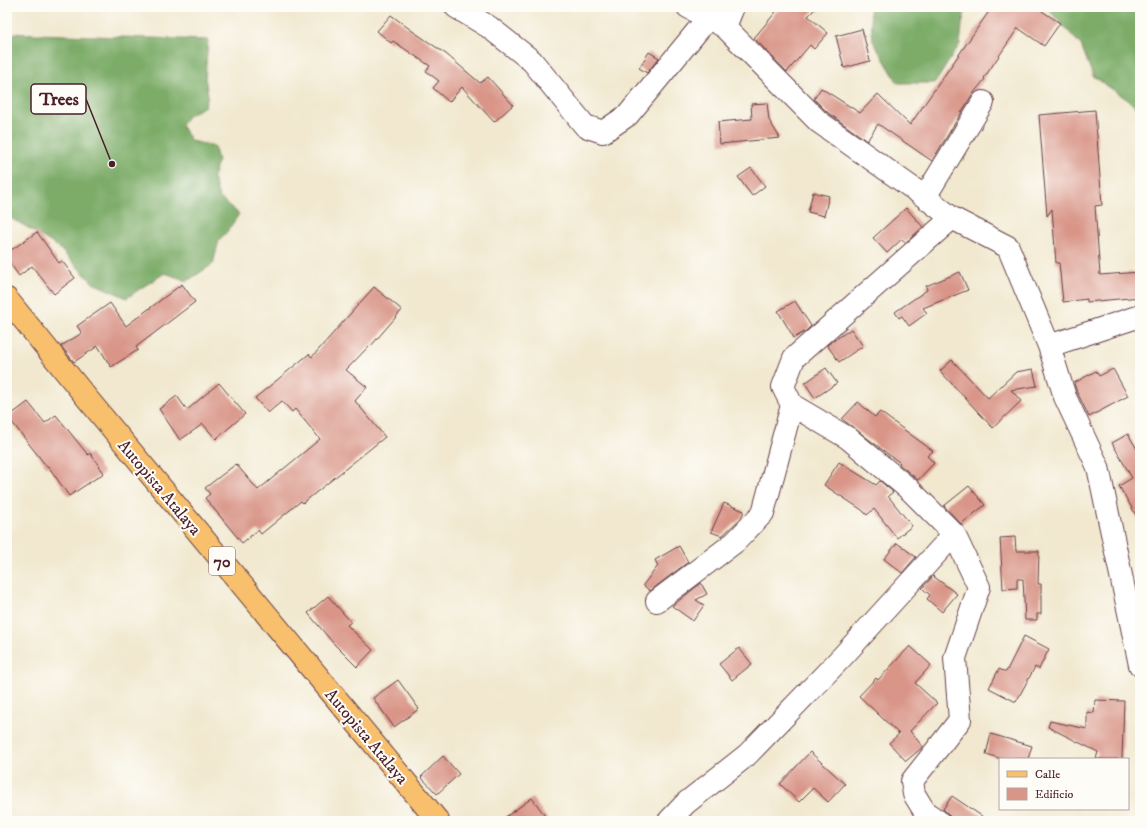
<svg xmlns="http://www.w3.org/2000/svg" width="1147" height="828" font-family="'IM FELL DW Pica',serif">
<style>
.forest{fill:#7cac67;stroke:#636649}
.building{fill:#d99588}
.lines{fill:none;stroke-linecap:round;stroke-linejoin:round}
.street-casing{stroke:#633d44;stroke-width:24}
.primary-casing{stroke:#633d44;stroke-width:24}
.street{stroke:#fff;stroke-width:22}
.primary{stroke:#f8bf6c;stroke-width:22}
.labels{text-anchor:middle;stroke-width:4;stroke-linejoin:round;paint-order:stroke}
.shield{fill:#fdfcf7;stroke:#806168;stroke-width:1}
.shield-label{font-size:16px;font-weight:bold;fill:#4a1f2b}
.street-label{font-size:17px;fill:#4a1f2b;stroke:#fdfcf7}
.leader{fill:none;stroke:#4a1f2b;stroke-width:1.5}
.callout-dot{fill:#4a1f2b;stroke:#fdfcf7;stroke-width:1.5}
.callout{fill:#fdfcf7;stroke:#4a1f2b;stroke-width:1.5}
.callout-label{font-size:18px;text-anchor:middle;font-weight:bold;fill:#4a1f2b}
</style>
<rect width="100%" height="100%" fill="#fdfcf7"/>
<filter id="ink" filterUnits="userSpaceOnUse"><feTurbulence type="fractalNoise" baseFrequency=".025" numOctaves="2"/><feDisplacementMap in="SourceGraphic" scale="8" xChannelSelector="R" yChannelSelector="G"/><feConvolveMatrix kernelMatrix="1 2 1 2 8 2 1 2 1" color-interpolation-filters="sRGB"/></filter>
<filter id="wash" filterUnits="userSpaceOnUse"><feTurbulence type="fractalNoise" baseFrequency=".012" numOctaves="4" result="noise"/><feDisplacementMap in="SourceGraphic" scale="16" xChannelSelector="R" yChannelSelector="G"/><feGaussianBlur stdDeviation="0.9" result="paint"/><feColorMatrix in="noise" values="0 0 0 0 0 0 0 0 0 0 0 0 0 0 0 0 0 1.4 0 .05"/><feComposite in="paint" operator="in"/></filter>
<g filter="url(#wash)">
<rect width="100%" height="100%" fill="#f1e8cf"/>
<path class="forest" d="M869 7H966L962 25 960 44 935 83H898L873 41 870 9Z
M1046 7H1140V112L1128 100 1093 76 1081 45Z
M7 33 208 40 205 78 208 95 205 106 188 116 181 125 191 141 214 146 218 160 213 177 219 197 239 214 227 232 219 240 213 264 187 281 165 273 141 288 127 298 93 283 58 247 27 227 8 217Z"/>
<g id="blocks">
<path class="building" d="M780 7H817L808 16 828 33 814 49 810 45 787 72 754 38Z
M992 7H1036L1060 23 1044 46 1018 28 984 78 985 79 972 95 932 161 878 124 867 141 827 112 814 99 821 88 860 113 878 94 910 125Z
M391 15 411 30 446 54 480 83 488 77 513 105 494 122 462 87 449 102 433 88 439 81 426 71 430 66 393 41 391 43 377 31Z
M862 29 870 61 844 68 836 36Z
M649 52 659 58 647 73 639 68Z
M767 103 769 120 780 138 720 144 718 122 752 119 751 104Z
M1095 110 1102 205 1095 206 1100 275 1140 272V297L1087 302V299L1063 302 1059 263H1056L1052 209 1047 216 1039 115Z
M751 168 765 186 752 196 738 177Z
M813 192 829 196 824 216 808 212Z
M906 208 923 227 905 243 902 239 887 253 873 238Z
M37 232 59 263 62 261 75 278 54 294 32 266 19 276 7 259V253Z
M960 272 968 290 923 308 927 313 909 326 902 316 899 318 895 312 927 290 926 286Z
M182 284 195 302 136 347 138 350 111 367 98 346 74 362 61 346 82 333 77 326 110 303 126 326Z
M374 287 402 310 370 347 369 346 346 370 367 387 355 401 385 437 303 503 301 501 261 534 258 530 242 543 205 498 210 494 205 488 236 464 258 490 320 439 295 409 292 412 282 401 268 413 255 398 309 354 312 357Z
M795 301 811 326 806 331 794 338 778 311Z
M851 329 863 346 839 362 827 345Z
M952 360 988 398 1016 372 1033 369 1037 386 1011 390 1021 401 993 428 940 371Z
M826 368 837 383 815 398 805 383Z
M1113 369 1128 396 1089 417 1077 392 1074 383 1096 371 1099 376Z
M219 383 245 414 216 439 203 424 180 440 159 409 177 396 187 410Z
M28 402 45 423 56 415 88 455 90 453 104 473 69 496 48 466 47 467 8 417Z
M858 402 875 417 880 412 933 451 927 456 934 463 918 480 899 464 900 463 842 419Z
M1128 434 1140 454V522L1119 486 1132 478 1112 443Z
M839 462 876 485 880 481 893 492 888 496 912 526 897 538 874 509 867 515 862 510 824 485Z
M969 486 985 505 961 524 944 506Z
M724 503 744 511 741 518 722 536 711 532Z
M1015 537 1016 551H1039L1038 584H1041V614H1037V620H1025L1023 579H1017V588L1003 589 1000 538Z
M897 543 916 557 902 573 884 559Z
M679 546 688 562 650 591 643 585 658 566 655 560Z
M933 576 957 594 942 612 927 599 930 595 922 588Z
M701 583 707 594 696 600 704 605 693 621 672 606Z
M328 596 351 622 347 625 373 650 357 667 333 643 308 613Z
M1024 636 1049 649 1039 669 1035 667 1016 702 989 688 999 669 1006 672Z
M910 646 931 665 915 683 937 703 910 731 923 747 906 761 889 743 899 734 859 696 876 678 878 680Z
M739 648 752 664 732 680 719 664Z
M398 680 419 709 394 727 373 698Z
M1095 700 1124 701 1122 759H1096L1098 752 1048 727 1050 721 1087 729V712L1094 713Z
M991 734 1032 746 1028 759H1002L986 754Z
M810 752 845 784 828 802 813 788 799 802 780 784Z
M443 756 459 774 437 794 421 777Z
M952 796 989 821H950L949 815 943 809Z
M532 798 549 821H500Z"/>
</g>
</g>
<g filter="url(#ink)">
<use href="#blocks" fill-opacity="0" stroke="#633d44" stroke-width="1"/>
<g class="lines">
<g class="street-casing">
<path id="street" d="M456 7 489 27 532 61 585 126 603 132 628 115 708 18
M688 7 725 27 819 122 925 197 952 218 1008 247 1049 346 1065 397 1098 467 1140 665
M725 27 733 7
M925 197 983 102
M1049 346 1140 316
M792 405 848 438 910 490 954 534 979 587 955 658 960 720 912 781 914 794 925 812 938 821
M657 601 735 542 763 513 792 405 783 387 794 358 952 218
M669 821 686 803 747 755 842 657 954 534"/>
</g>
<g class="primary-casing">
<path id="primary" d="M7 299 86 397 438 821"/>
</g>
<use href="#street" class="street"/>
<use href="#primary" class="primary"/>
</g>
</g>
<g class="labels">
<rect class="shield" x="209" y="547" width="26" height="28" rx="3"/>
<g class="shield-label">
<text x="222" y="567">70</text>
</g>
<g class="street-label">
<text transform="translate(160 487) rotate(50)" y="6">Autopista Atalaya</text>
<text transform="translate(367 736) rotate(50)" y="6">Autopista Atalaya</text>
</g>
</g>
<path class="leader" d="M112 164L86 99"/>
<circle class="callout-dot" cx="112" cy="164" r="4"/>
<rect class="callout" x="31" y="84" width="55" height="30" rx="4"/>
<g class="callout-label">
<text x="59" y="105">Trees</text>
</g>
<rect width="1147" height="828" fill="none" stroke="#fdfcf7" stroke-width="24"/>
<rect x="999" y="758" width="130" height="52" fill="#fdfcf7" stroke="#b5a4a5"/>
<rect x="1007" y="771" width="20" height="6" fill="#f8bf6c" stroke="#b5a4a5"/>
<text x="1035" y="778" font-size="12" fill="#4a1f2b">Calle</text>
<rect x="1007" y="788" width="20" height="12" fill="#d99588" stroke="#b5a4a5"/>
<text x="1035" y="798" font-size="12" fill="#4a1f2b">Edificio</text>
</svg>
